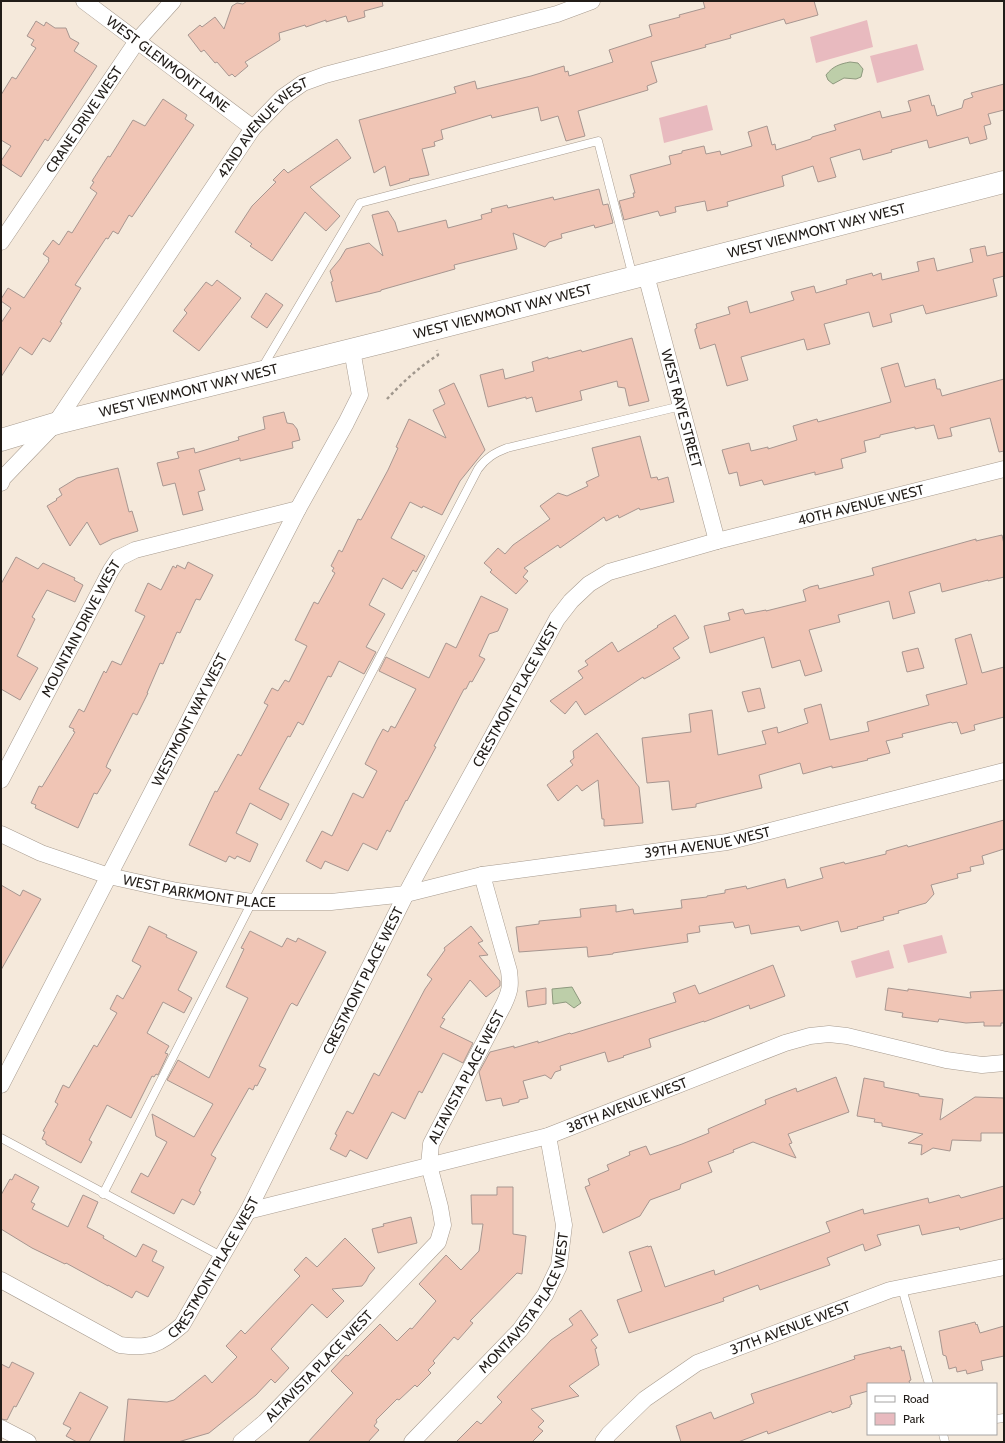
<svg xmlns="http://www.w3.org/2000/svg" width="1005" height="1443" font-family="Cabin,sans-serif">
<style>
.green{fill:#e8babf}
.water{fill:#bdcea9;stroke:#8e997e}
.building{fill:#f0c5b5;stroke:#a79690}
.lines{fill:none;stroke-linecap:round;stroke-linejoin:round}
.lane-casing{stroke:#a79b8f;stroke-width:9}
.street-casing{stroke:#a79b8f;stroke-width:17}
.secondary-casing{stroke:#a79b8f;stroke-width:23}
.path{stroke:#a0978d;stroke-width:2.5;stroke-dasharray:3 3;stroke-linecap:butt}
.lane{stroke:#fff;stroke-width:8}
.street{stroke:#fff;stroke-width:16}
.secondary{stroke:#fff;stroke-width:22}
.labels{text-anchor:middle;stroke-width:4;stroke-linejoin:round;paint-order:stroke}
.street-label{font-size:14px;fill:#211c18;stroke:#fff}
</style>
<rect width="100%" height="100%" fill="#f5e9db"/>
<path class="green" d="M867 20 873 47 816 63 810 37Z
M917 44 924 70 877 83 870 56Z
M707 105 713 130 664 143 659 118Z
M942 935 947 953 908 963 903 945Z
M889 950 894 968 856 978 851 961Z"/>
<path class="water" d="M850 62 858 63 863 69 861 77 856 79 844 78 833 84 828 80 826 75C833 66 840 64 850 62Z
M572 987 581 1003 574 1008 566 1002 553 1004 552 989Z"/>
<path class="building" d="M247 1H382L383 6 364 11 365 17 348 22 346 16 326 22V20L306 27 305 25 279 33 280 40 245 62 248 66 235 77 232 74 229 76 217 62 215 63 204 50 201 52 188 35 200 25 202 27 215 17 224 29 232 6 237 3 243 4Z
M703 1H814L818 15 786 24 784 19 730 35 731 38 705 45 706 47 651 62 657 82 647 86 648 90 578 111 585 136 566 141 558 116 541 121 538 107 492 118 491 115 441 130 443 139 434 142 435 146 422 149 429 175 409 179 410 180 390 186 385 166 374 173 359 120 456 93 454 87 475 81 477 89 531 76 564 66 565 72 568 71 569 76 613 62 609 50 652 36 649 25 680 17 679 15 705 8Z
M36 21 44 26 46 22 55 28H66L70 38 79 43 74 51 97 66 48 141 45 139 21 177 1 164V161L11 146 1 140V95L12 77 16 79 36 48 31 45 34 40 27 36Z
M1004 84V110L988 114 991 124 984 126 987 139 970 144 968 137 929 148 927 140 891 150 892 152 863 160 860 149 830 158 836 177 818 182 813 166 782 176 784 186 727 202 728 206 707 211 705 201 675 207 676 212 660 216 658 211 624 220 619 201 634 197 633 193H635L630 175 671 164 669 156 682 153V151L704 146 706 154 720 151 721 155 752 146 748 132 767 126 772 145 775 144 776 150 811 139 812 137 836 130 834 125 880 111 882 118 911 111 908 101 929 95 932 106 934 105 937 116 962 108 964 100 973 97 971 93Z
M163 99 187 115 185 119 194 125 132 217 129 215 118 234 113 231 108 239 106 238 75 285 81 288 60 322 62 323 50 342 43 338 32 355 20 347 1 377V323L11 308 1 301V299L8 288 24 298 49 261 48 260 49 258 43 254 53 240 59 245 68 231 72 233 97 193 90 188 94 182 92 181 108 156 110 157 133 120 145 126Z
M337 139 351 158 310 187 340 216 326 231 305 212 272 261 250 246 252 244 235 232 252 206 276 182 273 180 284 169 288 173Z
M599 189 603 205 608 204 613 223 595 228 594 225 561 234 562 238 549 242 545 247 513 233 517 249 454 265 455 269 381 290V291L336 302 331 282 333 281 330 271 340 259 346 249 369 243 383 256 372 215 388 211 395 222 398 232 446 220 448 228 482 219 481 215 492 212 491 209 507 205 508 208 553 197 554 200Z
M985 246 987 256 1004 252V276L993 279 997 296 926 314 923 305 890 314 892 322 873 327 869 312 824 324 830 344 807 350 804 339 741 357 748 380 727 386 715 344 700 349 695 331V329L697 328 696 324 730 314 728 307 747 301 750 313 794 300 791 292 814 286 816 293 847 284 846 280 872 273 873 276 881 273 882 280 919 271 917 262 934 258 937 271 973 262 970 249Z
M217 280 241 298 199 351 173 331 187 313 184 310 206 282 212 286Z
M266 293 283 305 267 328 251 317Z
M632 338 649 401 629 406 625 388 618 387 617 381 580 391 582 400 536 412 532 397 526 399V397L488 407 480 375 503 369 505 379 534 371 532 362 548 357V359L581 350 582 352Z
M898 363 905 387 935 379 937 389H940L942 396 1004 379V451L999 452 990 418 950 428 952 436 938 439 934 425 915 429V427L880 435V437L864 441 866 452 841 459 843 468 815 475V472L764 485 762 480 740 486 737 472 729 474 722 450 749 443 751 451 768 447V449L797 440 793 426 817 419 818 422 891 402 881 368Z
M454 383 485 450 460 481 442 515 423 506 422 508 410 502 391 538 425 556 416 572 413 570 402 589 383 578 369 605 385 614 366 647 376 652 364 674 339 661 331 677 328 676 303 725 298 722 290 737 288 736 259 789 289 804 281 820 250 803 236 833 258 844 250 862 237 856 235 859 229 856 226 862 189 845 215 791 217 792 238 754 241 756 268 705 264 703 272 688 278 691 285 680 289 682 307 646 295 640 314 602 318 604 335 573 332 571 334 568 331 566 339 550 342 552 358 519 361 520 388 470 398 448 396 447 409 419 446 438 433 410 445 404 439 390Z
M284 412 287 423 293 424 297 429 300 440 292 442 293 448 240 461V458L199 470 205 490 198 492 203 510 183 515 175 483 163 486 157 463 179 458 177 452 194 448 195 453 239 440 238 437 265 429 263 417Z
M640 436 651 478 657 477 658 480 668 477 674 502 640 510 639 508 619 518 618 515 606 521 604 517 560 548 558 545 524 568 528 571 523 577 528 581 516 594 490 572 492 570 484 563 498 548 505 554 513 545 550 519 540 506 558 493 567 496 588 486 586 482 599 476 592 448Z
M118 468 129 512 132 511 138 531 112 539 100 545 87 522 70 546 47 506 57 500 56 499 62 495 59 489 77 478Z
M1002 535 1004 544V577L988 581V580L942 592 940 583 909 592 915 613 911 614 893 619 889 601 838 615 840 622 809 630 822 671 805 676 800 660 772 668 764 637 710 653 704 626 730 620 728 613 743 609 745 614 766 610V611L806 601 803 590 810 587 818 585 819 589 874 575 872 568 976 539V541Z
M16 557 38 569 43 563 75 578 74 580 83 585 75 602 47 590 32 617 35 619 17 656 38 668 20 700 1 689V584Z
M188 562 213 575 200 600 196 599 180 633 177 632 163 664 160 663 147 693H148L137 715 133 713 108 762 106 767 111 770 97 794 94 793 78 828 35 808 36 805 31 803 39 786 42 787 75 732 73 731 74 729 69 727 79 709 84 712 104 671 106 673 112 661 121 665 145 616 135 611 148 583 161 590 173 566 176 568 177 565 185 569Z
M481 596 508 609 498 631 489 634 479 656 485 659 472 682 470 681 466 689H464L434 746 436 747 407 801 406 800 390 832 387 830 377 850 363 843 348 871 325 861 321 869 306 861 322 831 332 836 353 793 363 798 377 771 365 764 377 740 383 729 388 732 391 726 395 728 416 689 379 671 386 657 429 678 446 643 456 648Z
M675 615 689 638 673 648 680 658 650 676 644 679 643 677 585 715 576 701 565 714 550 701 583 678 578 671 588 665 585 661 612 642 618 652 658 627 657 626Z
M971 634 982 673 1004 667V717L974 725 975 730 961 734 957 722 952 723 951 722 902 734 903 737 886 741 890 753 867 759 868 760 842 766 832 768V766L803 774 800 763 759 775 762 788 696 804V807L672 810 669 781 647 783 642 738 691 732 689 714 712 710 718 755 766 744 762 731 777 727 778 733 808 723 804 709 821 704 830 740 869 731 867 722 929 705 926 695 967 684 955 639Z
M918 648 924 668 907 672 902 652Z
M760 688 765 708 748 712 742 692Z
M597 733 639 787 643 823 604 826V819H602L601 811 598 780 582 791 577 785 558 801 547 785 573 765 570 761 574 758 573 751Z
M1004 820V849L982 856 984 864 970 867 971 871 957 874 958 878 931 885 934 894 926 903 898 911 899 913 883 917 884 920 857 927 858 928 841 932 838 921 801 931 799 926 751 934 749 925 735 928 733 922 725 923 699 926 700 932 687 934 688 942 613 953V954L588 957 587 947 519 952 516 927 539 924V921L581 917 580 909 616 905V912L633 909 634 914 682 908 681 900 707 897V896L725 893V890L746 886 747 889 785 879 787 888 823 878 820 868 844 862 845 864 886 854V851L907 845 908 847Z
M1 885 20 896 23 890 41 899 1 970Z
M149 926 167 935 166 937 197 952 178 990 192 998 184 1013 163 1002 147 1033 169 1046 165 1053 168 1054 158 1075 156 1074 154 1077 152 1076 131 1118 107 1105 89 1140 92 1142 81 1163 46 1144V1141L42 1139 45 1132 43 1131 58 1104 55 1102 63 1085 69 1088 94 1045 97 1047 117 1013 110 1009 117 995 123 999 141 966 132 961Z
M471 926 483 941 478 943 488 955 479 956 500 981V986L486 997 470 980 442 1018 445 1019 440 1027 473 1043 463 1063 443 1053 422 1093 419 1091 405 1119 392 1112 367 1159 350 1150 346 1157 330 1149 337 1135 335 1134 347 1111 353 1114 374 1073 379 1076 425 989 432 979 427 975 445 950 444 948Z
M250 931 282 947 287 938 296 942 298 938 326 952 297 1006 292 1003 290 1005 259 1066 266 1069 257 1086 255 1085 253 1090 249 1088 211 1155 216 1158 199 1191 201 1192 194 1205 182 1199 174 1214 131 1192 141 1173 148 1177 167 1142 156 1136 152 1114 194 1137 213 1104 167 1080 178 1060 209 1078 248 998 226 987 244 949 241 948Z
M773 965 785 996 750 1009 749 1005 704 1022V1021L649 1039 651 1047 623 1056 624 1057 608 1062 605 1052 560 1066 561 1070 555 1072 551 1079 545 1075 523 1081 528 1098 519 1100V1102L503 1106 501 1098 486 1101 479 1072 490 1052 514 1046V1048L538 1041V1043L570 1033 571 1034 676 1002 673 993 695 985 699 994Z
M546 988V1004L528 1007 526 991Z
M888 988 908 991V989L971 998 970 992 1004 990V1023H1001V1026H984V1022L966 1023 939 1019 938 1022 902 1017 903 1013 885 1010Z
M836 1077 849 1112 788 1134 792 1143 789 1144 796 1158 753 1142 733 1150 734 1152 708 1162 712 1172 681 1184 680 1189 650 1200 640 1216 603 1233 585 1187 590 1185 588 1179 609 1170 607 1165 630 1155 629 1152 646 1146 650 1155 682 1144 709 1133 708 1129 766 1104 765 1100 796 1088 797 1092Z
M864 1078 884 1082V1087L919 1094V1096L943 1099 940 1120 975 1097 1004 1098V1133H981V1141L952 1140 950 1151 933 1148 921 1155 922 1145 908 1143 923 1134 882 1126V1123L874 1122 875 1119 857 1116Z
M15 1174 39 1187 31 1202 35 1204 32 1209 68 1227 83 1195 98 1202 87 1227 104 1236 103 1238 136 1257 143 1244 157 1251 152 1261 164 1267 148 1297 136 1291 132 1298 108 1285V1286L66 1263 65 1264 32 1248 1 1229V1195L10 1179 12 1180Z
M1004 1186V1218L960 1230 959 1227 922 1235 919 1225 877 1235 881 1245 865 1251 863 1244 827 1258 830 1265 760 1290 758 1285 723 1298 724 1301 629 1333 617 1300 642 1291 629 1252 648 1246V1247L651 1246 665 1287 714 1270 715 1275 830 1232 826 1222 863 1209 864 1214 928 1198 929 1203 959 1195 961 1198Z
M497 1187H513V1234L526 1236 522 1274 517 1273 470 1321 473 1323 458 1340 454 1337 433 1361 435 1363 428 1370 431 1373 417 1387 415 1385 399 1400 397 1399 376 1420 377 1422 374 1426 379 1430 368 1442H308L353 1393 331 1371 346 1355 348 1356 380 1324 397 1341 410 1328 412 1329 436 1301 419 1284 446 1255 461 1270 479 1251 483 1224H472L471 1195H497Z
M411 1217 417 1243 378 1253 372 1229 384 1226 383 1224Z
M345 1238 375 1268 369 1275 366 1281 362 1286 332 1289 344 1301 327 1318 312 1304 271 1349 289 1368 275 1383 271 1379 256 1395 209 1433 178 1442H124L128 1399 167 1402 174 1400 205 1375 212 1383 237 1357 226 1346 241 1330 245 1334 300 1276 294 1270 306 1257 317 1267Z
M581 1310 598 1335 591 1340 597 1348 595 1349 599 1365 569 1386 579 1396 531 1409 544 1421 538 1427 543 1431 532 1442H456L477 1421 481 1424 502 1402 497 1397 551 1340 573 1325 569 1319Z
M975 1322 976 1325 977 1324 980 1333 1004 1326V1356L981 1361 983 1370 967 1374 966 1370 957 1372 956 1367 949 1369 946 1356 943 1355 939 1331Z
M901 1346 902 1351 904 1350 911 1380 909 1381 910 1384H868V1391L850 1396 852 1404 850 1405V1407L832 1413 831 1411 768 1434 767 1431 738 1442H681L676 1426 711 1412 714 1419 754 1403 751 1394 855 1359 854 1356 890 1347V1349Z
M12 1362 34 1373 16 1407 14 1406 7 1420 1 1419V1364L9 1368Z
M80 1392 108 1407 89 1442H77L66 1436 71 1428 63 1424Z"/>
<g class="lines">
<g class="lane-casing">
<path id="lane" d="M262 368 360 203 598 141 633 277
M1 1138 221 1256
M103 1194 252 902 478 469C486 458 494 453 507 448L681 406
M902 1288 929 1384
M996 1419 1004 1418
M943 1434 945 1442"/>
</g>
<g class="street-casing">
<g id="street">
<path id="s1" d="M84 1 253 128"/>
<path id="s2" d="M1 242 137 41 173 1"/>
<path id="s3" d="M646 275 717 541"/>
<path id="s4" d="M1 483 3 478 55 424 253 128 283 97 303 83 325 75 557 14 592 1"/>
<path id="s5" d="M1 780 111 570 119 558 135 550 298 509"/>
<path id="s6" d="M1 834 41 853 109 876 177 891 252 902H331L406 894 482 875 727 842 1004 771"/>
<path id="s7" d="M1 1085 298 509 346 423 360 395 352 350"/>
<path id="s8" d="M248 1211 548 1136 785 1043 810 1036 829 1034 847 1036 946 1060 982 1065 1004 1063"/>
<path id="s9" d="M1 1280 120 1345C150 1349 159 1345 182 1325L248 1211 406 894 421 866 557 619 571 601 589 584 609 572 717 541 1004 469"/>
<path d="M1 1428 28 1442"/>
<path id="s10" d="M241 1442 265 1422 438 1242 443 1225 440 1207 429 1165 431 1144 504 1004C510 991 511 986 509 971L482 875"/>
<path id="s11" d="M412 1442 520 1330 545 1295 559 1266 564 1225 548 1136"/>
<path id="s12" d="M603 1442 609 1434 645 1399 697 1363 890 1290 1004 1267"/>
</g>
</g>
<g class="secondary-casing">
<g id="secondary">
<path id="s13" d="M1 440 61 422 383 342 1004 182"/>
</g>
</g>
<path class="path" d="M387 399C403 382 419 367 438 355L437 350"/>
<use href="#lane" class="lane"/>
<use href="#street" class="street"/>
<use href="#secondary" class="secondary"/>
</g>
<g class="labels">
<g class="street-label">
<text dy="5" stroke="none"><textPath href="#s1" startOffset="105">WEST GLENMONT LANE</textPath></text>
<text dy="5" stroke="none"><textPath href="#s2" startOffset="148">CRANE DRIVE WEST</textPath></text>
<text dy="5" stroke="none"><textPath href="#s4" startOffset="443">42ND AVENUE WEST</textPath></text>
<text dy="5" stroke="none"><textPath href="#s13" startOffset="842">WEST VIEWMONT WAY WEST</textPath></text>
<text dy="5" stroke="none"><textPath href="#s13" startOffset="518">WEST VIEWMONT WAY WEST</textPath></text>
<text dy="5" stroke="none"><textPath href="#s13" startOffset="194">WEST VIEWMONT WAY WEST</textPath></text>
<text dy="5" stroke="none"><textPath href="#s3" startOffset="138">WEST RAYE STREET</textPath></text>
<text dy="5" stroke="none"><textPath href="#s9" startOffset="1335">40TH AVENUE WEST</textPath></text>
<text dy="5" stroke="none"><textPath href="#s5" startOffset="171">MOUNTAIN DRIVE WEST</textPath></text>
<text dy="5" stroke="none"><textPath href="#s9" startOffset="917">CRESTMONT PLACE WEST</textPath></text>
<text dy="5" stroke="none"><textPath href="#s7" startOffset="411">WESTMONT WAY WEST</textPath></text>
<text dy="5" stroke="none"><textPath href="#s6" startOffset="722">39TH AVENUE WEST</textPath></text>
<text dy="5" stroke="none"><textPath href="#s6" startOffset="208">WEST PARKMONT PLACE</textPath></text>
<text dy="5" stroke="none"><textPath href="#s9" startOffset="593">CRESTMONT PLACE WEST</textPath></text>
<text dy="5" stroke="none"><textPath href="#s10" startOffset="457">ALTAVISTA PLACE WEST</textPath></text>
<text dy="5" stroke="none"><textPath href="#s8" startOffset="394">38TH AVENUE WEST</textPath></text>
<text dy="5" stroke="none"><textPath href="#s9" startOffset="269">CRESTMONT PLACE WEST</textPath></text>
<text dy="5" stroke="none"><textPath href="#s11" startOffset="182">MONTAVISTA PLACE WEST</textPath></text>
<text dy="5" stroke="none"><textPath href="#s12" startOffset="223">37TH AVENUE WEST</textPath></text>
<text dy="5" stroke="none"><textPath href="#s10" startOffset="109">ALTAVISTA PLACE WEST</textPath></text>
</g>
</g>
<rect width="1005" height="1443" fill="none" stroke="#211c18" stroke-width="4"/>
<rect x="867" y="1383" width="130" height="52" fill="#ffffff" stroke="#a6a4a3"/>
<rect x="875" y="1396" width="20" height="6" fill="#ffffff" stroke="#a6a4a3"/>
<text x="903" y="1403" font-size="12" fill="#211c18">Road</text>
<rect x="875" y="1413" width="20" height="12" fill="#e8babf" stroke="#a6a4a3"/>
<text x="903" y="1423" font-size="12" fill="#211c18">Park</text>
</svg>
